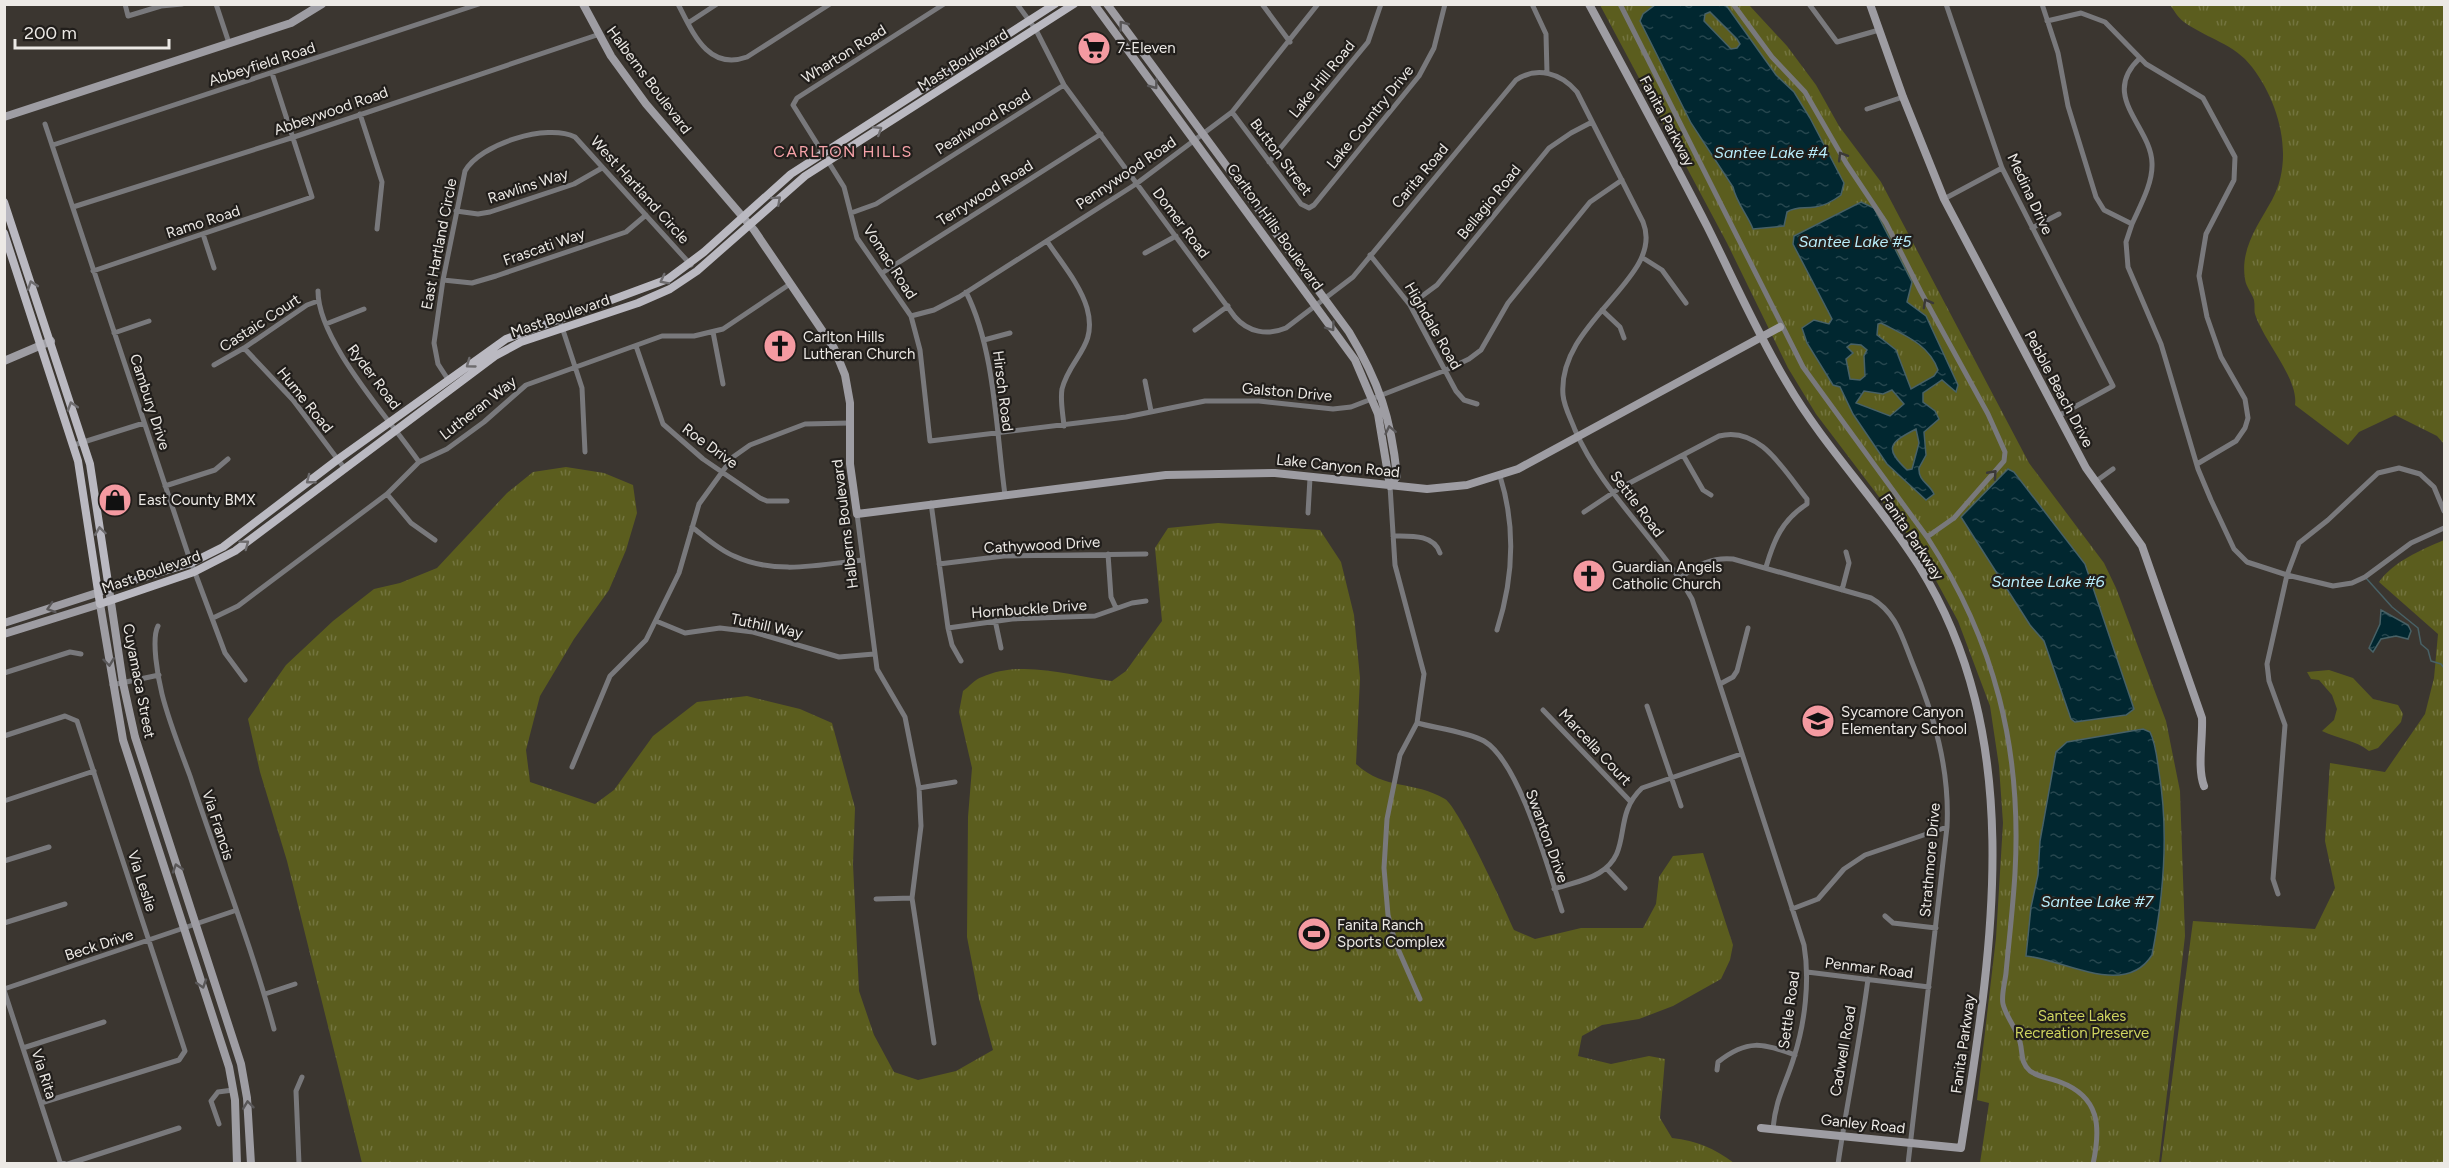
<svg xmlns="http://www.w3.org/2000/svg" width="2449" height="1168" font-family="Figtree,sans-serif">
<style>
.grass{fill:url(#grass-tufts)}
.water{fill:url(#water-ripples);stroke:#486166;stroke-width:1.5;fill-rule:evenodd}
.lines{fill:none;stroke-linecap:round;stroke-linejoin:round}
.stream{stroke:#486166;stroke-width:1.5}
.street{stroke:#79797c;stroke-width:5}
.secondary{stroke:#9e9da3;stroke-width:8}
.primary{stroke:#bab9c1;stroke-width:8}
.oneway{stroke:#595758}
.oneway2{stroke:#6e6c6e}
.oneway3{stroke:#3b3938}
.labels{text-anchor:middle;stroke-width:4.5;stroke-linejoin:round;paint-order:stroke}
.poi-label{font-size:15px;fill:#ece9e5;stroke:#211e1b;text-anchor:start}
.street-label{font-size:15px;fill:#ece9e5;stroke:#211e1b}
.park-label{font-size:15px;fill:#cfd45f;stroke:#211e1b}
.neighbourhood-label{font-size:16px;letter-spacing:1.5px;fill:#f7a3a9;stroke:#211e1b}
.water-label{font-size:16px;font-style:italic;fill:#b9edfb;stroke:#211e1b}
</style>
<defs>
<pattern id="grass-tufts" width="24" height="20" patternUnits="userSpaceOnUse" patternTransform="scale(1.5)"><rect width="24" height="20" fill="#5b5d1e"/><path d="M3 7l-1-3M5 7V3M7 7l1-3M15 17l-1-3M17 17v-4M19 17l1-3" fill="none" stroke="#73743f"/></pattern>
<pattern id="water-ripples" width="26" height="14" patternUnits="userSpaceOnUse" patternTransform="scale(1.5)"><rect width="26" height="14" fill="#012730"/><path d="M2 4q2-2 4 0t4 0M15 11q2-2 4 0t4 0" fill="none" stroke="#26464e"/></pattern>
</defs>
<rect width="100%" height="100%" fill="#3b3630"/>
<path class="grass" d="M1600 5H1749L1787 46 1816 85 1839 126 1881 182 2029 463 2104 563 2116 588 2166 721 2180 791 2185 936 2159 1163H1980L1989 1103 1977 1100 1996 938 2003 823 1999 766 1990 706 1958 621 1933 575 1911 539 1816 414 1788 368 1727 243Z
M2170 5H2444V444L2437 436 2395 415 2359 432 2348 445 2295 405C2299 379 2263 340 2255 314 2254 310 2255 305 2254 300 2252 293 2246 287 2245 279 2240 249 2258 225 2272 200 2295 158 2279 102 2252 67 2235 44 2206 38 2184 22 2178 18 2174 10 2170 5Z
M566 467 604 473 633 485 637 513 626 550 609 590 574 639 540 696 526 750 530 782 595 804 614 790 653 736 697 702 747 696 800 709 832 723 855 808 853 864 859 991 874 1035 894 1072 918 1080 956 1071 993 1050 979 999 967 937 968 817 972 768 959 712 963 691C969 687 975 679 982 677 1023 659 1070 676 1112 681L1126 671 1162 621 1155 548 1168 528 1218 523 1320 530 1341 562 1354 615 1360 678 1356 764C1386 791 1413 780 1445 799 1459 808 1505 909 1514 930L1535 939 1581 928H1643L1656 904 1659 877 1673 856 1703 853 1733 945 1730 960 1721 979 1673 1006 1639 1019 1602 1025 1582 1036 1578 1056 1611 1064 1649 1056 1665 1059 1660 1118 1672 1138C1697 1141 1714 1148 1734 1163H362L287 861 260 772 248 719 286 665 333 621 374 589 400 583 437 568 507 493 533 472Z
M2444 540V1163H2161L2193 921 2315 929 2335 888 2325 841 2330 763 2385 772 2425 714 2434 678 2438 634 2379 582C2394 561 2421 550 2444 540Z
M2329 670 2353 678 2373 699 2398 705 2403 714 2401 722 2378 748 2369 751C2355 740 2339 739 2322 731L2334 720 2337 709 2332 695 2319 680 2311 679 2307 672Z"/>
<path class="water" d="M1655 5H1726L1776 75 1794 92 1810 118 1844 183 1841 195C1833 201 1825 206 1815 207 1804 209 1797 206 1787 212L1784 226 1753 229C1747 214 1736 202 1733 187L1691 123 1640 21 1643 14ZM1710 12 1737 39 1740 44 1737 48 1731 49 1704 21 1705 14Z
M1861 202 1874 208 1912 282 1907 302 1926 316 1958 385 1956 392 1942 380 1923 393V402L1935 411 1939 419 1924 432 1926 455 1919 468C1918 481 1930 484 1934 494L1926 500 1887 464 1853 414 1840 387 1833 385 1807 343 1802 328 1814 320 1829 324 1832 319 1793 244 1794 236ZM1881 323C1904 335 1929 344 1938 370L1934 376 1911 389 1896 350 1877 335 1878 324ZM1851 344 1861 345 1867 350 1864 356 1865 376 1860 380 1850 379 1846 359 1853 353 1847 347ZM1892 390 1904 404 1890 416 1856 403 1864 391 1883 394ZM1916 429 1919 443 1912 469 1907 470C1884 448 1889 443 1916 429Z
M2008 469 2014 472 2085 564 2134 709 2126 715 2075 722 2071 719 2044 641 2030 625 1961 517Z
M2381 610 2408 625 2411 631 2408 639 2396 636 2381 639 2373 652 2369 648 2380 624Z
M2143 729 2150 732C2156 744 2157 759 2159 772 2169 833 2164 894 2152 955 2125 998 2066 960 2026 956L2031 907 2038 875 2040 841 2056 752 2067 742Z"/>
<g class="lines">
<path class="stream" d="M2366 578 2392 607 2418 628 2421 644 2428 650 2431 661 2441 664 2444 668
M2444 678V679"/>
<path class="street" d="M125 4 128 16 161 6 182 4
M216 4 229 43
M678 4C693 33 708 71 747 57L830 4
M944 4 797 98 793 105 844 187 857 238 911 316 920 350 930 441 1126 417 1205 401H1259L1333 409 1351 407 1446 370 1469 359 1481 350 1508 303 1590 202 1622 180
M1017 4 1036 30 1064 85 1235 317C1248 332 1267 336 1286 328L1353 277 1516 80C1537 66 1561 73 1577 92L1643 222C1666 278 1557 321 1563 395 1564 407 1571 419 1575 430 1603 494 1658 539 1692 599L1804 945C1810 980 1805 1023 1794 1057 1786 1084 1776 1097 1773 1128
M1262 4 1290 42
M1532 4 1546 34 1547 73
M1620 4 1803 367 1927 537 1954 518 2004 461 2005 452 1988 414 1921 292 1886 223 1846 163 1805 92 1772 57 1733 4
M1809 4 1837 42 1879 30
M1946 4 2002 168 2113 386 2058 416
M2042 4 2058 53 2068 106 2096 197 2104 210 2132 224 2126 242 2128 267 2161 344 2198 469 2211 500 2234 549 2247 562 2287 575 2267 664 2269 681 2285 725 2273 879 2278 894
M2047 21 2081 13 2105 22 2146 64 2203 98 2235 157 2234 180 2206 234 2199 276 2207 317 2221 357 2245 399 2248 418 2245 428 2236 441 2197 464
M688 23 717 4
M1867 109 1903 97
M1232 112 1301 204 1309 208 1314 205 1419 76 1434 48 1445 4
M360 114 382 182 377 229
M45 124 188 554 225 653 245 680
M53 145 479 4
M1269 162 1368 42 1381 4
M1944 199 2002 168
M73 207 294 137 597 35
M456 211 478 214 490 212 574 184 602 168
M851 213 876 204 1064 85
M2132 224C2140 206 2153 183 2152 163 2151 126 2099 96 2140 58
M2032 228 2059 214
M203 234 214 268
M1047 241C1060 261 1080 284 1087 308 1098 347 1070 357 1062 389 1060 401 1063 414 1064 426
M1145 253 1176 236
M1370 255 1410 305 1456 391 1464 400 1477 404
M1643 258 1662 270 1686 303
M93 271 312 197 272 73
M882 273 1101 134
M443 280 472 283 496 276 626 232 646 215
M318 291C318 342 390 419 419 462
M966 292C995 349 996 431 1005 495
M1410 305 1437 285 1549 148 1571 133 1592 122
M1602 310 1620 327 1624 338
M911 316 934 310 959 297 1136 184 1232 112 1318 4
M559 318 582 388 585 452
M326 324 364 309
M1195 330 1228 306
M713 332 723 384
M114 333 149 321
M984 340 1010 333
M636 346 663 424 703 459 760 498 767 501H787
M244 348 293 400 345 469
M214 365 244 348 307 305 318 301
M449 381 438 364 434 343 443 280 465 171C480 144 547 123 575 137L691 265
M1145 381 1151 411
M74 445 144 423
M1683 455 1703 490 1711 495
M2095 482 2113 469
M165 486 215 470 228 459
M1390 486 1395 565 1424 674 1417 723 1400 755 1387 819 1384 868 1388 915 1395 942 1420 999
M387 494 411 523 435 540
M931 503 948 628 952 645 961 661
M2444 511 2434 487 2420 474 2399 468 2378 473 2328 520 2299 543 2287 575 2333 586 2352 583 2365 577 2411 543 2444 528
M1584 512 1620 488 1719 436C1760 425 1785 472 1807 499V504C1782 520 1774 540 1766 567
M1308 513 1310 478
M857 514 877 669 905 717 919 788 921 826 912 898 934 1043
M692 527C705 537 719 550 734 556 775 575 819 565 862 560
M1393 536C1410 536 1434 534 1440 553
M1927 537C1995 641 2022 749 2015 873 2013 907 2009 940 2006 973 2005 982 2001 996 2003 1004 2006 1017 2017 1029 2020 1042 2023 1053 2020 1062 2030 1071 2038 1077 2050 1078 2060 1082 2100 1097 2101 1127 2093 1164
M1108 554 1111 597 1116 608
M939 564 1004 556 1146 554
M1680 578C1697 565 1712 557 1733 559L1871 598C1896 612 1902 637 1912 662 1934 715 1950 769 1947 827L1908 1164
M1842 590 1849 563 1846 552
M213 618 238 606 387 494 419 462 447 449 484 422 526 385 662 336H694L723 329 790 284
M995 620 1001 648
M656 621 685 633 720 628 753 632 839 657 874 654
M158 626C151 639 158 678 162 694 169 722 180 749 190 776 218 861 251 944 274 1029
M948 628 1012 619 1095 616 1132 603 1146 601
M1497 630C1513 580 1516 527 1500 476
M4 673 70 652 81 654
M1720 684 1733 677 1737 671 1748 628
M112 685 159 675
M1647 706 1681 806
M1543 710 1630 801
M1417 723C1436 728 1468 732 1484 741 1520 762 1549 872 1562 911
M4 736 65 716 77 721 185 1051 179 1060 41 1103
M572 767 610 676 646 640 679 573 699 504 733 457 750 445 805 424 850 423
M919 788 955 782
M4 801 94 771
M4 861 49 847
M1606 868 1625 888
M1554 889C1569 884 1586 881 1599 873 1634 852 1611 817 1642 788L1741 754
M876 899 912 898
M1792 909 1818 899 1844 869 1865 855 1947 827
M1885 916 1893 923 1936 928
M4 923 65 904
M1807 972 1929 987
M4 989 234 911
M4 990 60 1162 66 1164
M265 994 295 984
M23 1048 104 1022
M1717 1070 1718 1062C1747 1039 1763 1043 1795 1055
M219 1124 211 1101 218 1092 233 1090
M68 1164 179 1128
M299 1164 296 1091 302 1077
M1838 1164C1847 1102 1860 1041 1868 979"/>
<path class="secondary" d="M583 4 611 56 646 104 754 230 834 348 845 375 850 403V464L857 514 1166 475 1275 473 1427 489 1467 485 1518 469 1780 327
M1094 4 1355 360 1378 414 1390 486
M1107 4 1349 332C1379 382 1391 418 1397 476L1390 486
M1589 4C1629 78 1669 152 1707 226 1733 278 1757 333 1787 383 1825 448 1879 502 1919 566 2029 742 1991 955 1961 1148L1761 1128
M1870 4 1903 97 1944 199 2086 468 2142 546 2202 718C2203 739 2197 768 2204 786
M4 117 291 23 322 4
M4 361 51 341
M4 623 109 589 123 683 135 737 241 1064 247 1098 251 1164
M4 634 100 604 123 740 229 1067 235 1100 237 1164"/>
<path class="primary" d="M4 202 90 464 109 589 135 580
M4 233 78 461 100 604 194 572 235 551 495 356 521 342 638 303 670 289 697 271 805 176 1074 4
M138 579 191 563 223 547 337 460 506 339 668 279 704 252 791 174 1055 4"/>
</g>
<defs><path id="oneway-chevron" d="M-2-3.5L2.5 0L-2 3.5" fill="none" stroke-width="1.6" stroke-linecap="round" stroke-linejoin="round" transform="scale(1.5)"/></defs>
<g class="oneway">
<use href="#oneway-chevron" transform="translate(1123 25) rotate(-127)"/>
<use href="#oneway-chevron" transform="translate(1154 85) rotate(53)"/>
<use href="#oneway-chevron" transform="translate(1331 327) rotate(54)"/>
<use href="#oneway-chevron" transform="translate(1390 430) rotate(-102)"/>
<use href="#oneway-chevron" transform="translate(51 608) rotate(162)"/>
<use href="#oneway-chevron" transform="translate(109 662) rotate(83)"/>
<use href="#oneway-chevron" transform="translate(177 868) rotate(-108)"/>
<use href="#oneway-chevron" transform="translate(202 984) rotate(72)"/>
<use href="#oneway-chevron" transform="translate(248 1105) rotate(-97)"/>
</g>
<g class="oneway2">
<use href="#oneway-chevron" transform="translate(878 130) rotate(-32)"/>
<use href="#oneway-chevron" transform="translate(777 200) rotate(-42)"/>
<use href="#oneway-chevron" transform="translate(664 280) rotate(153)"/>
<use href="#oneway-chevron" transform="translate(32 285) rotate(-109)"/>
<use href="#oneway-chevron" transform="translate(470 364) rotate(144)"/>
<use href="#oneway-chevron" transform="translate(72 406) rotate(-108)"/>
<use href="#oneway-chevron" transform="translate(310 480) rotate(142)"/>
<use href="#oneway-chevron" transform="translate(100 531) rotate(-98)"/>
<use href="#oneway-chevron" transform="translate(245 544) rotate(-37)"/>
</g>
<g class="oneway3">
<use href="#oneway-chevron" transform="translate(1842 156) rotate(-122)"/>
<use href="#oneway-chevron" transform="translate(1927 303) rotate(-119)"/>
<use href="#oneway-chevron" transform="translate(1993 474) rotate(-48)"/>
</g>
<defs>
<g id="supermarket-disc" transform="scale(1.725)"><circle r="9.5" fill="#f49aa1" stroke="#211e1b"/><path d="M-6-5.5h2.5l.6 2H6L4.5 2H-2.5L-4.4-4H-6ZM-1.5 3.2a1.3 1.3 0 1 0 .1 0ZM3 3.2a1.3 1.3 0 1 0 .1 0Z" fill="#111"/></g>
<g id="church-disc" transform="scale(1.725)"><circle r="9.5" fill="#f49aa1" stroke="#211e1b"/><path d="M-1.2-6h2.4v3.5h3.3v2.4h-3.3V6h-2.4V-.1h-3.3v-2.4h3.3Z" fill="#111"/></g>
<g id="shop-disc" transform="scale(1.725)"><circle r="9.5" fill="#f49aa1" stroke="#211e1b"/><path d="M-5-2.5h2.3a2.7 3.5 0 0 1 5.4 0H5L5.5 6h-11ZM-1.5-2.5h3a1.5 2.3 0 0 0-3 0Z" fill="#111"/></g>
<g id="school-disc" transform="scale(1.725)"><circle r="9.5" fill="#f49aa1" stroke="#211e1b"/><path d="M0-5L7-2L0 1L-7-2ZM-4 1L0 2.5L4 1V4Q0 6-4 4Z" fill="#111"/></g>
<g id="stadium-disc" transform="scale(1.725)"><circle r="9.5" fill="#f49aa1" stroke="#211e1b"/><path d="M0-5a6.5 5 0 1 0 0 10a6.5 5 0 1 0 0-10ZM-3.5-1.8h7v3.6h-7Z" fill="#111"/></g>
</defs>
<g fill-rule="evenodd">
<use href="#supermarket-disc" x="1094" y="48"/>
<use href="#church-disc" x="780" y="346"/>
<use href="#shop-disc" x="115" y="500"/>
<use href="#church-disc" x="1589" y="576"/>
<use href="#school-disc" x="1818" y="721"/>
<use href="#stadium-disc" x="1314" y="934"/>
</g>
<g class="labels">
<g class="poi-label">
<text x="1117" y="53">7-Eleven</text>
<text x="803" y="342">Carlton Hills<tspan x="803" dy="17">Lutheran Church</tspan></text>
<text x="138" y="505">East County BMX</text>
<text x="1612" y="572">Guardian Angels<tspan x="1612" dy="17">Catholic Church</tspan></text>
<text x="1841" y="717">Sycamore Canyon<tspan x="1841" dy="17">Elementary School</tspan></text>
<text x="1337" y="930">Fanita Ranch<tspan x="1337" dy="17">Sports Complex</tspan></text>
</g>
<g class="street-label">
<text transform="translate(844 54) rotate(-32)" y="5">Wharton Road</text>
<text transform="translate(963 60) rotate(-32)" y="5">Mast Boulevard</text>
<text transform="translate(262 64) rotate(-18)" y="5">Abbeyfield Road</text>
<text transform="translate(1322 79) rotate(-51)" y="5">Lake Hill Road</text>
<text transform="translate(649 80) rotate(53)" y="5">Halberns Boulevard</text>
<text transform="translate(331 111) rotate(-19)" y="5">Abbeywood Road</text>
<text transform="translate(1370 117) rotate(-51)" y="5">Lake Country Drive</text>
<text transform="translate(1667 121) rotate(62)" y="5">Fanita Parkway</text>
<text transform="translate(983 122) rotate(-32)" y="5">Pearlwood Road</text>
<text transform="translate(1281 157) rotate(53)" y="5">Button Street</text>
<text transform="translate(1126 173) rotate(-34)" y="5">Pennywood Road</text>
<text transform="translate(1420 176) rotate(-50)" y="5">Carita Road</text>
<text transform="translate(528 186) rotate(-18)" y="5">Rawlins Way</text>
<text transform="translate(640 190) rotate(48)" y="5">West Hartland Circle</text>
<text transform="translate(985 193) rotate(-32)" y="5">Terrywood Road</text>
<text transform="translate(2030 194) rotate(65)" y="5">Medina Drive</text>
<text transform="translate(1489 202) rotate(-51)" y="5">Bellagio Road</text>
<text transform="translate(203 222) rotate(-18)" y="5">Ramo Road</text>
<text transform="translate(1181 223) rotate(53)" y="5">Domer Road</text>
<text transform="translate(1275 227) rotate(54)" y="5">Carlton Hills Boulevard</text>
<text transform="translate(439 244) rotate(-79)" y="5">East Hartland Circle</text>
<text transform="translate(544 247) rotate(-19)" y="5">Frascati Way</text>
<text transform="translate(890 262) rotate(57)" y="5">Vomac Road</text>
<text transform="translate(560 316) rotate(-19)" y="5">Mast Boulevard</text>
<text transform="translate(260 323) rotate(-33)" y="5">Castaic Court</text>
<text transform="translate(1433 326) rotate(60)" y="5">Highdale Road</text>
<text transform="translate(374 377) rotate(53)" y="5">Ryder Road</text>
<text transform="translate(2059 389) rotate(62)" y="5">Pebble Beach Drive</text>
<text transform="translate(1003 391) rotate(83)" y="5">Hirsch Road</text>
<text transform="translate(1287 392) rotate(5)" y="5">Galston Drive</text>
<text transform="translate(305 400) rotate(51)" y="5">Hume Road</text>
<text transform="translate(150 402) rotate(72)" y="5">Cambury Drive</text>
<text transform="translate(478 408) rotate(-38)" y="5">Lutheran Way</text>
<text transform="translate(710 446) rotate(36)" y="5">Roe Drive</text>
<text transform="translate(1338 466) rotate(6)" y="5">Lake Canyon Road</text>
<text transform="translate(1637 504) rotate(53)" y="5">Settle Road</text>
<text transform="translate(845 524) rotate(-97)" y="5">Halberns Boulevard</text>
<text transform="translate(1912 537) rotate(56)" y="5">Fanita Parkway</text>
<text transform="translate(1042 545) rotate(-3)" y="5">Cathywood Drive</text>
<text transform="translate(151 572) rotate(-19)" y="5">Mast Boulevard</text>
<text transform="translate(1029 609) rotate(-4)" y="5">Hornbuckle Drive</text>
<text transform="translate(767 626) rotate(12)" y="5">Tuthill Way</text>
<text transform="translate(139 681) rotate(79)" y="5">Cuyamaca Street</text>
<text transform="translate(1595 747) rotate(47)" y="5">Marcella Court</text>
<text transform="translate(218 825) rotate(72)" y="5">Via Francis</text>
<text transform="translate(1547 836) rotate(70)" y="5">Swanton Drive</text>
<text transform="translate(1930 860) rotate(-85)" y="5">Strathmore Drive</text>
<text transform="translate(142 881) rotate(72)" y="5">Via Leslie</text>
<text transform="translate(99 945) rotate(-18)" y="5">Beck Drive</text>
<text transform="translate(1869 968) rotate(7)" y="5">Penmar Road</text>
<text transform="translate(1789 1010) rotate(-82)" y="5">Settle Road</text>
<text transform="translate(1963 1044) rotate(-82)" y="5">Fanita Parkway</text>
<text transform="translate(1843 1051) rotate(-80)" y="5">Cadwell Road</text>
<text transform="translate(44 1074) rotate(72)" y="5">Via Rita</text>
<text transform="translate(1863 1124) rotate(6)" y="5">Ganley Road</text>
</g>
<g class="park-label">
<text x="2082" y="1021">Santee Lakes<tspan x="2082" dy="17">Recreation Preserve</tspan></text>
</g>
<g class="neighbourhood-label">
<text x="843" y="157">CARLTON HILLS</text>
</g>
<g class="water-label">
<text x="1771" y="158">Santee Lake #4</text>
<text x="1855" y="247">Santee Lake #5</text>
<text x="2048" y="587">Santee Lake #6</text>
<text x="2097" y="907">Santee Lake #7</text>
</g>
</g>
<rect width="2449" height="1168" fill="none" stroke="#ece9e5" stroke-width="12"/>
<path d="M15 39v9h154v-9" fill="none" stroke="#ece9e5" stroke-width="3"/>
<text x="24" y="39" font-size="18" fill="#ece9e5" stroke="#211e1b" stroke-width="4.5" paint-order="stroke">200 m</text>
</svg>
